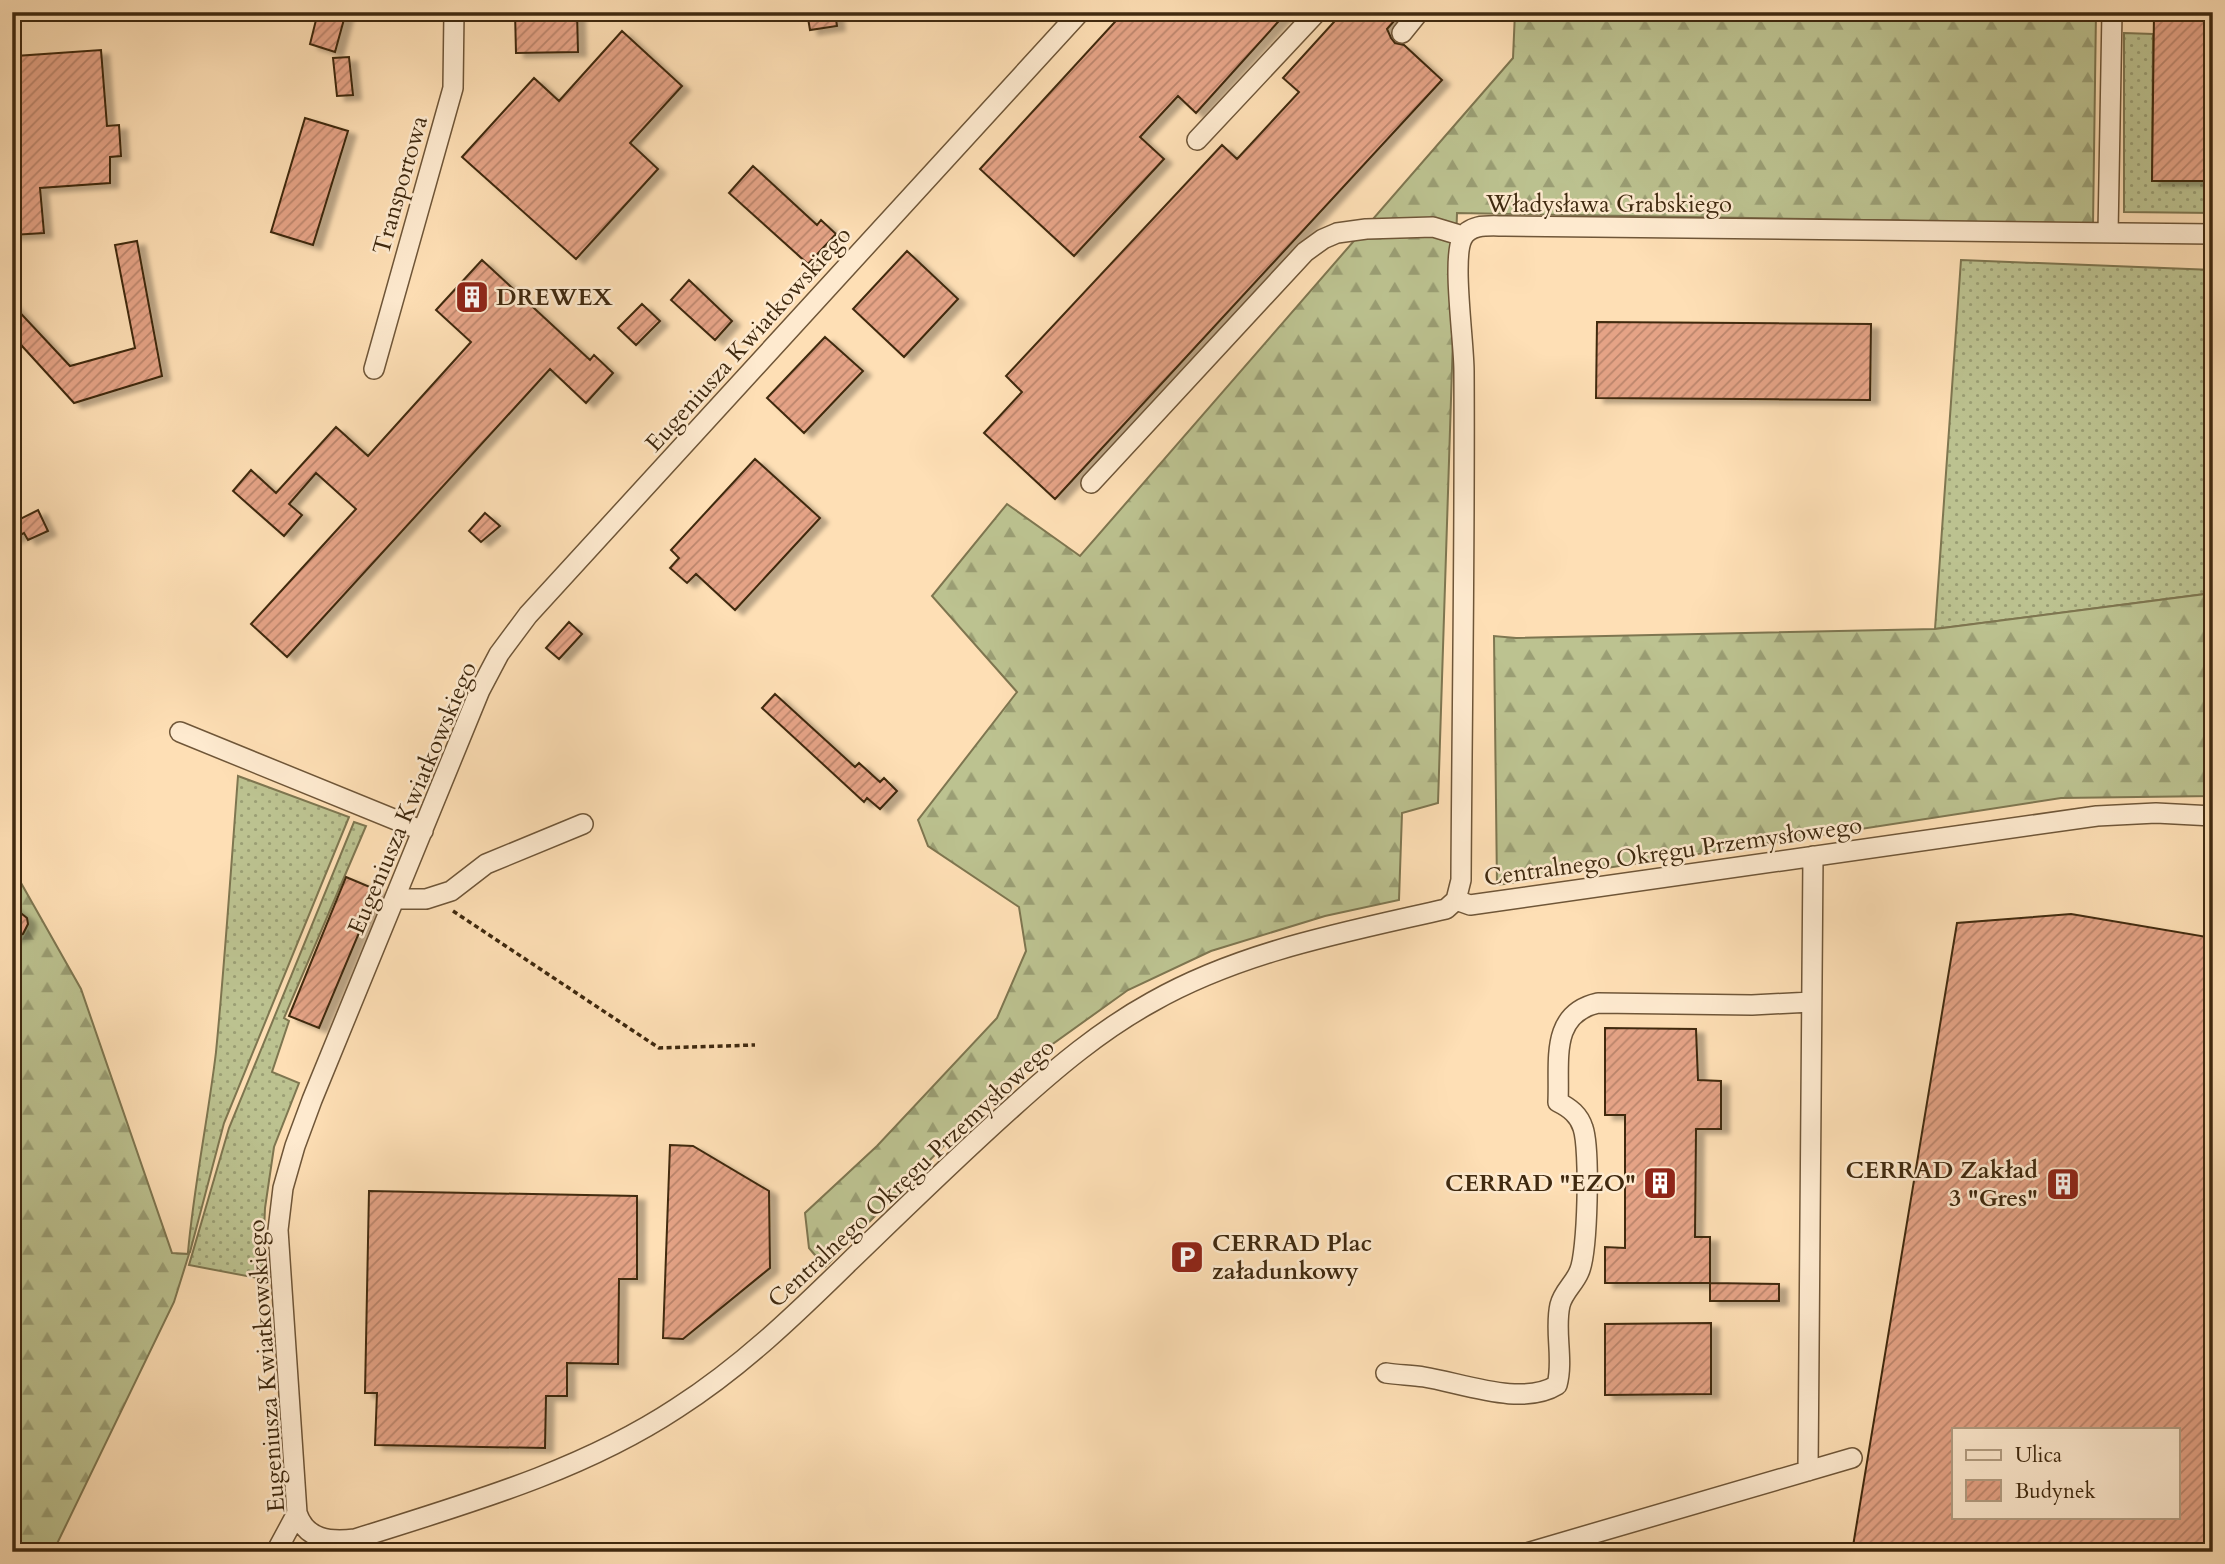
<svg xmlns="http://www.w3.org/2000/svg" width="2225" height="1564" font-family="Cardo,serif">
<style>
.grass{fill:url(#grass-dots);stroke:#7e7650;stroke-width:2}
.forest{fill:url(#forest-firs);stroke:#7e7650;stroke-width:2}
.building{fill:url(#building-hatch);stroke:#3f290f;stroke-width:2;fill-rule:evenodd;filter:url(#shadow)}
.lines{fill:none;stroke-linecap:round;stroke-linejoin:round}
.minor-casing{stroke:#6f5638;stroke-width:22}
.path{stroke:#3f290f;stroke-width:3.5;stroke-dasharray:5 3.5;stroke-linecap:butt}
.minor{stroke:#feeacf;stroke-width:19}
.labels{text-anchor:middle;stroke-width:5;stroke-linejoin:round;paint-order:stroke}
.street-label{font-size:24px;fill:#3f290f;stroke:#feeacf}
.poi-label{font-size:24px;font-weight:bold;fill:#3f290f;stroke:#feeacf;text-anchor:start}
</style>
<defs>
<pattern id="grass-dots" width="8" height="8" patternUnits="userSpaceOnUse" patternTransform="scale(1.75)"><rect width="8" height="8" fill="#bcc290"/><path d="M2 2h.1M6 6h.1" fill="none" stroke="#9a9e74" stroke-width="1.8" stroke-linecap="round"/></pattern>
<pattern id="forest-firs" width="22" height="20" patternUnits="userSpaceOnUse" patternTransform="scale(1.75)"><rect width="22" height="20" fill="#bcc290"/><path d="M5 1l3.5 6h-7zM16 11l3.5 6h-7z" fill="#9a9e74"/></pattern>
<pattern id="building-hatch" width="6" height="6" patternUnits="userSpaceOnUse" patternTransform="scale(1.75)"><rect width="6" height="6" fill="#e5a386"/><path d="M-1 1l2-2M0 6l6-6M5 7l2-2" fill="none" stroke="#bb856c"/></pattern>
<filter id="shadow"><feDropShadow dx="8" dy="4.5" stdDeviation="2" flood-color="#0004"/></filter>
</defs>
<rect width="100%" height="100%" fill="#fedfb5"/>
<filter id="stains"><feTurbulence type="fractalNoise" baseFrequency=".00286" numOctaves="4"/><feColorMatrix values="0 0 0 0 .2 0 0 0 0 .09 0 0 0 0 .02 0 0 0 .5 -.17"/></filter>
<radialGradient id="worn" r=".72"><stop offset=".6" stop-color="#630" stop-opacity="0"/><stop offset="1" stop-color="#630" stop-opacity=".3"/></radialGradient>
<path class="grass" d="M2124 33 2153 34 2152 181H2213V213L2124 212Z
M1961 260 2213 270V593L1935 629Z
M238 776 349 817 224 1123 190 1252H188C194 1185 208 1119 216 1052 225 960 231 868 238 776Z
M354 822 366 826 284 1018 289 1021 272 1072 299 1083 274 1147 265 1208 262 1279 189 1265 229 1128Z"/>
<path class="forest" d="M1515 12H2096L2093 224 1457 213 1438 803 1402 813 1399 900 1325 916 1211 951 1128 990 1022 1066 825 1267 809 1248 805 1213 877 1146 997 1018 1026 951 1019 907 928 846 918 820 1017 692 932 596 1007 504 1080 556 1513 58Z
M2213 593V796L2061 798 1497 885 1494 636 1516 638 1935 629Z
M12 867 81 989 172 1253 189 1254 174 1302 53 1552H12Z"/>
<path class="building" d="M318 12H346L335 52 310 44Z
M515 12H577L578 52 516 53Z
M807 12H835L837 26 810 30Z
M1124 12H1287L1196 113 1178 96 1140 137 1164 159 1074 256 980 169Z
M1343 12H1402L1387 29 1391 38 1395 43 1404 45 1442 80 1055 499 984 433 1022 392 1006 376 1222 145 1237 159 1299 92 1283 78Z
M2154 12H2213V181H2152Z
M622 31 682 86 630 143 658 169 576 259 462 157 534 78 559 101Z
M101 50 107 126 119 125 121 156 110 157V183L40 188 44 233 12 235V63H17L16 56Z
M349 57 353 95 337 96 333 58Z
M305 118 348 131 313 245 271 232Z
M753 166 817 225 821 220 836 234 808 264 729 193Z
M137 241 162 376 74 403 12 335V304L70 366 135 348 115 245Z
M907 251 958 299 904 357 853 309Z
M482 260 590 360 594 355 613 373 586 403 550 369 287 657 251 624 356 509 316 473 289 504 302 515 284 536 233 491 251 470 276 493 336 427 368 456 471 342 436 310Z
M689 280 732 321 715 340 671 300Z
M642 304 660 321 636 345 618 328Z
M1597 322 1871 324 1870 400 1596 398Z
M825 337 863 371 804 433 767 398Z
M755 459 820 518 735 610 696 574 687 583 670 568 679 558 671 550Z
M38 510 48 531 28 540 24 533 12 539V523Z
M485 513 500 526 481 542 469 531Z
M569 622 582 634 559 659 546 648Z
M775 694 855 767 859 763 880 782 884 778 897 791 880 809 867 798 864 802 762 708Z
M346 877 377 890 319 1028 289 1016Z
M12 906 27 918 28 924 23 934 12 938Z
M2071 914 2213 938V1552H1852L1957 923ZM1954 1429H2178V1517H1954Z
M1605 1028 1696 1029 1698 1080 1721 1081V1129H1696L1695 1237H1710V1283H1605V1247L1625 1248V1115H1605Z
M670 1145 693 1146 769 1191 770 1268 683 1339 663 1338Z
M369 1191 637 1196V1279H619L618 1364 567 1363V1396H546L545 1448 375 1445 377 1393H365Z
M1710 1283 1779 1284V1301H1710Z
M1711 1323V1394L1605 1395V1324Z"/>
<g class="lines">
<g class="minor-casing">
<path id="minor" d="M1080 12 528 615 499 654 480 690 312 1100 295 1146 283 1188 278 1230 297 1513C306 1540 330 1542 355 1539 465 1504 580 1472 677 1408 741 1367 795 1315 849 1262 903 1210 957 1157 1013 1107 1056 1068 1101 1030 1152 1002 1242 951 1346 932 1446 909L1456 900 1461 880C1462 711 1465 541 1464 371 1464 342 1452 260 1462 239 1469 223 1491 226 1505 226L2213 234
M1402 33 1419 12
M1197 140 1317 12
M2108 233 2112 12
M374 369 453 88 454 12
M1091 483 1305 252 1323 239 1337 233 1366 229 1433 227 1463 236
M180 732 423 831
M395 899H426L451 891 486 864 583 824
M1456 900 1470 905 2097 816 2156 813 2213 816
M1386 1373C1399 1375 1412 1375 1424 1377 1462 1383 1522 1407 1557 1385 1564 1359 1554 1331 1560 1305 1563 1292 1574 1284 1579 1272 1588 1254 1590 1148 1583 1128 1579 1115 1570 1108 1558 1102 1560 1062 1549 1014 1598 1003L1752 1005 1811 1002
M1808 1471 1813 856
M276 1552 297 1513
M1530 1552 1852 1458"/>
</g>
<path class="path" d="M453 911 659 1048 755 1045"/>
<use href="#minor" class="minor"/>
</g>
<defs>
<g id="building-square" transform="scale(1.75)"><rect x="-9" y="-9" width="18" height="18" rx="4" fill="#8f2418" stroke="#feeacf"/><path d="M-4-6H4V6H1V3H-1V6H-4ZM-2.5-4.3h1.7v1.8h-1.7ZM.8-4.3h1.7v1.8H.8ZM-2.5-1h1.7V.8h-1.7ZM.8-1h1.7V.8H.8Z" fill="#fff"/></g>
<g id="parking-square" transform="scale(1.75)"><rect x="-9" y="-9" width="18" height="18" rx="4" fill="#8f2418" stroke="#feeacf"/><path d="M-3.5-5.5H1a3.5 3.5 0 0 1 0 7H-1V5.5H-3.5ZM-1-3.4V-.6H.8a1.4 1.4 0 0 0 0-2.8Z" fill="#fff"/></g>
</defs>
<g fill-rule="evenodd">
<use href="#building-square" x="472" y="297"/>
<use href="#building-square" x="1660" y="1183"/>
<use href="#building-square" x="2063" y="1184"/>
<use href="#parking-square" x="1187" y="1257"/>
</g>
<g class="labels">
<g class="street-label">
<text transform="translate(400 185) rotate(-74)" y="8">Transportowa</text>
<text x="1609" y="212">Władysława Grabskiego</text>
<text transform="translate(748 339) rotate(-48)" y="8">Eugeniusza Kwiatkowskiego</text>
<text transform="translate(412 798) rotate(-67)" y="8">Eugeniusza Kwiatkowskiego</text>
<text transform="translate(1673 851) rotate(-8)" y="8">Centralnego Okręgu Przemysłowego</text>
<text transform="translate(911 1173) rotate(-43)" y="8">Centralnego Okręgu Przemysłowego</text>
<text transform="translate(266 1366) rotate(-94)" y="8">Eugeniusza Kwiatkowskiego</text>
</g>
<g class="poi-label">
<text x="496" y="305">DREWEX</text>
<text x="2038" y="1178" text-anchor="end">CERRAD Zakład<tspan x="2038" dy="28">3 "Gres"</tspan></text>
<text x="1636" y="1191" text-anchor="end">CERRAD "EZO"</text>
<text x="1212" y="1251">CERRAD Plac<tspan x="1212" dy="28">załadunkowy</tspan></text>
</g>
</g>
<rect width="2225" height="1564" fill="none" stroke="#fedfb5" stroke-width="42"/>
<rect x="14" y="14" width="2197" height="1536" fill="none" stroke="#3f290f" stroke-width="3.5"/>
<rect x="21" y="21" width="2183" height="1522" fill="none" stroke="#3f290f" stroke-width="2"/>
<rect x="1952" y="1428" width="228" height="91" fill="#feeacf" stroke="#b29d82" stroke-width="2"/>
<rect x="1966" y="1450" width="35" height="10" fill="#feeacf" stroke="#b29d82" stroke-width="2"/>
<text x="2015" y="1462" font-size="21" fill="#3f290f">Ulica</text>
<rect x="1966" y="1480" width="35" height="21" fill="url(#building-hatch)" stroke="#b29d82" stroke-width="2"/>
<text x="2015" y="1498" font-size="21" fill="#3f290f">Budynek</text>
<rect width="100%" height="100%" filter="url(#stains)"/>
<rect width="100%" height="100%" fill="url(#worn)"/>
</svg>
